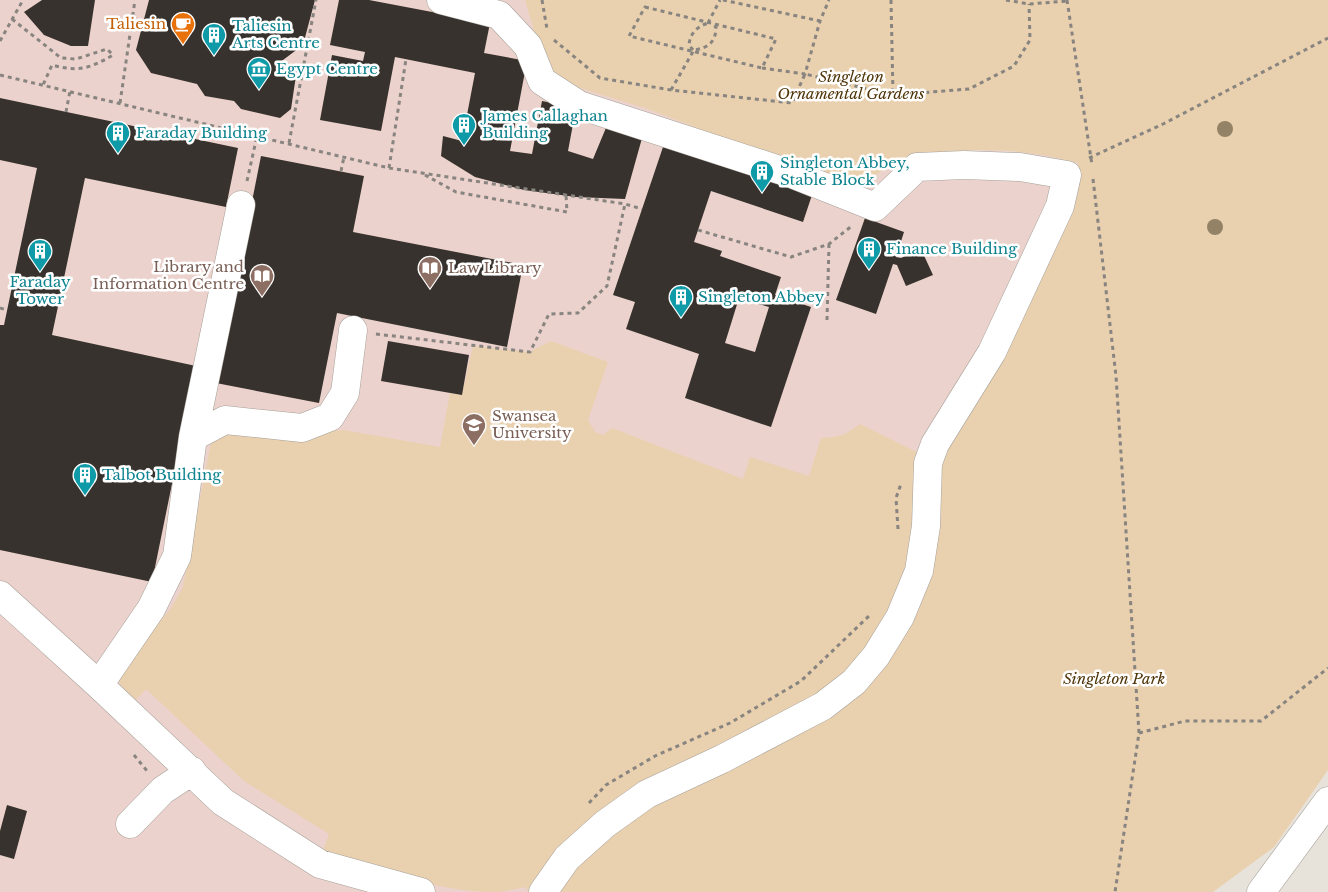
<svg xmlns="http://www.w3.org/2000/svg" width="1328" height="892" font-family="'Libre Baskerville',serif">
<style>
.education{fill:#ecd2cc}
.green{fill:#e9d0af}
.building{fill:#37322d;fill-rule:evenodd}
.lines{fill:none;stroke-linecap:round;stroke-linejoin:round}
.minor-casing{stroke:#a5a099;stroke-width:29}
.path{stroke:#88847f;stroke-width:3;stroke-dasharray:4 4;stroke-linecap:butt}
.minor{stroke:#fff;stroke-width:28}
.tree{fill:#938266}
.labels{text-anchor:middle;stroke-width:5;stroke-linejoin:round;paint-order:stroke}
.food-label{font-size:15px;fill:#c56008;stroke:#fff;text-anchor:end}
.culture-label{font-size:15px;fill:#0d838f;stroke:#fff;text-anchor:start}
.park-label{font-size:15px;font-style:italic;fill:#4f3408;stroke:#fff}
.education-label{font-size:15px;fill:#785e54;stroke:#fff;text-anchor:start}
</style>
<rect width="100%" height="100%" fill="#e7e2da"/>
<path class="education" d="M0 0H525L545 69 718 136 863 185 886 168 901 161 922 156 960 151 988 150 1038 153 1078 163 1072 198 939 497 562 892H0Z"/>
<path class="green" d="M525 0H1328V770L1274 847 1213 892H530L525 887C515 889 504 892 494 892 437 892 377 868 323 851L329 834 244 781 146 689 135 701 120 686 117 669 170 610 183 587 211 442 219 432 303 433 344 430 440 447 450 393 462 395 473 346 529 352 551 341 608 362 588 420 595 432 603 435 612 428 743 479 750 457 809 476 821 438C840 437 844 436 860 424L943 465 946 452 1072 198 1078 163C1024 148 956 144 902 161 887 165 875 176 863 185L815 170 718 136 648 109 557 81 545 69Z"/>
<path class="building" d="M42 0H95L88 46H71L44 35 24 12Z
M149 0H315L303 45 279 63 297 69 291 109 280 118 241 109 234 101 205 96 197 84 151 73 136 50Z
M339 0H369L490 23 484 53 527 61 510 151 532 154 542 101 576 108 568 151 593 159 608 123 644 131 625 199 576 197 524 190 475 177 441 156 443 136 462 141 475 73 395 57 381 131 320 120 332 55 363 61 365 52 330 45Z
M0 98 238 148 226 207 85 178 52 335 196 366 152 582 0 550V325H4L37 168 0 160Z
M663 147 697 158 699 152 812 195 803 222 711 191 694 242 722 251 720 256 781 277 775 295 811 307 771 427 685 398 699 354 626 329 635 302 613 295ZM739 298 769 307 755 352 725 343Z
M261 156 364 176 353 232 523 265 507 347 337 313 319 403 216 383Z
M865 218 904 232 896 257 901 258 921 249 933 275 906 286 897 265 893 264 876 314 836 300Z
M388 341 469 355 462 395 381 381Z
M7 805 27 811 14 859 0 855V831Z"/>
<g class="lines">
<g class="minor-casing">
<path id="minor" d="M441 0 499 15 528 46 542 81 579 105 792 174 875 207 917 167 964 165 1020 167 1067 175 1060 206 992 352 935 444 928 463 926 526 919 571 900 617 876 656 854 682 823 706 722 759 647 794 605 824 567 858 543 892
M193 437 225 420 302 428 330 417 345 393 353 330
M0 595 99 685 223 802 320 864 421 892
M99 685 151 609 177 556 193 437 241 205
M130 824 163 790 192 771
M1261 892 1328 801"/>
</g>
<path class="path" d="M542 0 547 29
M723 0 820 21
M891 0 893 95
M1006 0 1029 4 1068 1
M1067 0 1092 165
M645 7 776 39 762 68 629 36Z
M12 19 61 58 76 59 107 49 113 55C89 69 78 72 52 65L43 85
M708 23 720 0
M554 40 600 78 671 90 792 103 805 74 893 95 969 89 1014 66 1030 40 1029 4
M0 41 23 0
M693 50 689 45C690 33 697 27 708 23
M762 68 805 74 820 21 829 0
M0 75 389 168 625 204 642 209
M671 90 694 50C708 48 716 42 716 27L714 26
M120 103 135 0
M66 112 70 91
M289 143 316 0
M1089 158 1163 124 1328 38
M389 168 406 59
M341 171 344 157
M425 175 456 192 567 212 566 195
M1093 179 1116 376 1139 733 1115 892
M247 181 257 136
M698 230 791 257 829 244 853 225
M0 308 7 310
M827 320 829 244
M376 334 530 352 549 314 578 313 607 286 625 204
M898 529 896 498 901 484
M1139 733 1185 721H1261L1328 668
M134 755 148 772
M589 803 606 785 655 756 730 723 801 681 870 615"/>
<use href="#minor" class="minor"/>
</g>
<g class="tree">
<circle cx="1225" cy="129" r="8"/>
<circle cx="1215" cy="227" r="8"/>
</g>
<defs>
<g id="cafe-pin" transform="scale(1.25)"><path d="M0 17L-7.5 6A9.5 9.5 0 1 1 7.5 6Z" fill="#e8710a" stroke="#fff"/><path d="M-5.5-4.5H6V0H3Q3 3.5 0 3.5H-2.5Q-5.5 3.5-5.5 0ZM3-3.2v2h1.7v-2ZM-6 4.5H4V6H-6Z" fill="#fff"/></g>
<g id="building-pin" transform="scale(1.25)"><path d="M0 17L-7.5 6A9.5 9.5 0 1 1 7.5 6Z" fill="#0f9aa8" stroke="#fff"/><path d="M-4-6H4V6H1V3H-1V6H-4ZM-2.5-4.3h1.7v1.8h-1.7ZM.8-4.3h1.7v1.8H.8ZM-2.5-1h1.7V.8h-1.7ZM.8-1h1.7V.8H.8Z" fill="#fff"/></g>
<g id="museum-pin" transform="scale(1.25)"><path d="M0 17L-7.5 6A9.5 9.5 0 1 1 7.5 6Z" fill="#0f9aa8" stroke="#fff"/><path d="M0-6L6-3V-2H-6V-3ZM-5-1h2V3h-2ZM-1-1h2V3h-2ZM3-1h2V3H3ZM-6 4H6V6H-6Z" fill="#fff"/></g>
<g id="library-pin" transform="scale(1.25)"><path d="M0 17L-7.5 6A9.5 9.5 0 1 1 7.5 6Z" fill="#8d6e63" stroke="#fff"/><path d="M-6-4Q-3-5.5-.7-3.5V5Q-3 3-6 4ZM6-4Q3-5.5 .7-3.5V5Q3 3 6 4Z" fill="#fff"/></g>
<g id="university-pin" transform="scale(1.25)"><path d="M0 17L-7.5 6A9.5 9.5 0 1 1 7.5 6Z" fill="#8d6e63" stroke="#fff"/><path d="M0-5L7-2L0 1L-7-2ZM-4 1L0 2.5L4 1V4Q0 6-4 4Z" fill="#fff"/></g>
</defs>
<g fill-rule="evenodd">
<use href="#cafe-pin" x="183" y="24"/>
<use href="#building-pin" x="214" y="35"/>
<use href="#museum-pin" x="259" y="69"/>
<use href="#building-pin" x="464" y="125"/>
<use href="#building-pin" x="118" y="133"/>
<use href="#building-pin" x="762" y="172"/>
<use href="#building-pin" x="869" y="249"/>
<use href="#building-pin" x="40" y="251"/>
<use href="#library-pin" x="430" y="268"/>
<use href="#library-pin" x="262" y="276"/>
<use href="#building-pin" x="681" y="297"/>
<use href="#university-pin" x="474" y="425"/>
<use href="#building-pin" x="85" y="475"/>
</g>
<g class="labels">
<g class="food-label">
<text x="166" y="29">Taliesin</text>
</g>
<g class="culture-label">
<text x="232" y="31">Taliesin<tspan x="232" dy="17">Arts Centre</tspan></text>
<text x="276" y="74">Egypt Centre</text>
<text x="482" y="121">James Callaghan<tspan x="482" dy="17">Building</tspan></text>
<text x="136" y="138">Faraday Building</text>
<text x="780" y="168">Singleton Abbey,<tspan x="780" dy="17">Stable Block</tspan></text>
<text x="886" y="254">Finance Building</text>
<text x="40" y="287" text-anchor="middle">Faraday<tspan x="40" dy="17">Tower</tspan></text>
<text x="698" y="302">Singleton Abbey</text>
<text x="102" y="480">Talbot Building</text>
</g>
<g class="park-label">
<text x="851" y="82">Singleton<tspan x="851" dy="17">Ornamental Gardens</tspan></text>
<text x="1114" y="684">Singleton Park</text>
</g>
<g class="education-label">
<text x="244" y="272" text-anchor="end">Library and<tspan x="244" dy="17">Information Centre</tspan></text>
<text x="448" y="273">Law Library</text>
<text x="492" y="421">Swansea<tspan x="492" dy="17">University</tspan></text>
</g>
</g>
</svg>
